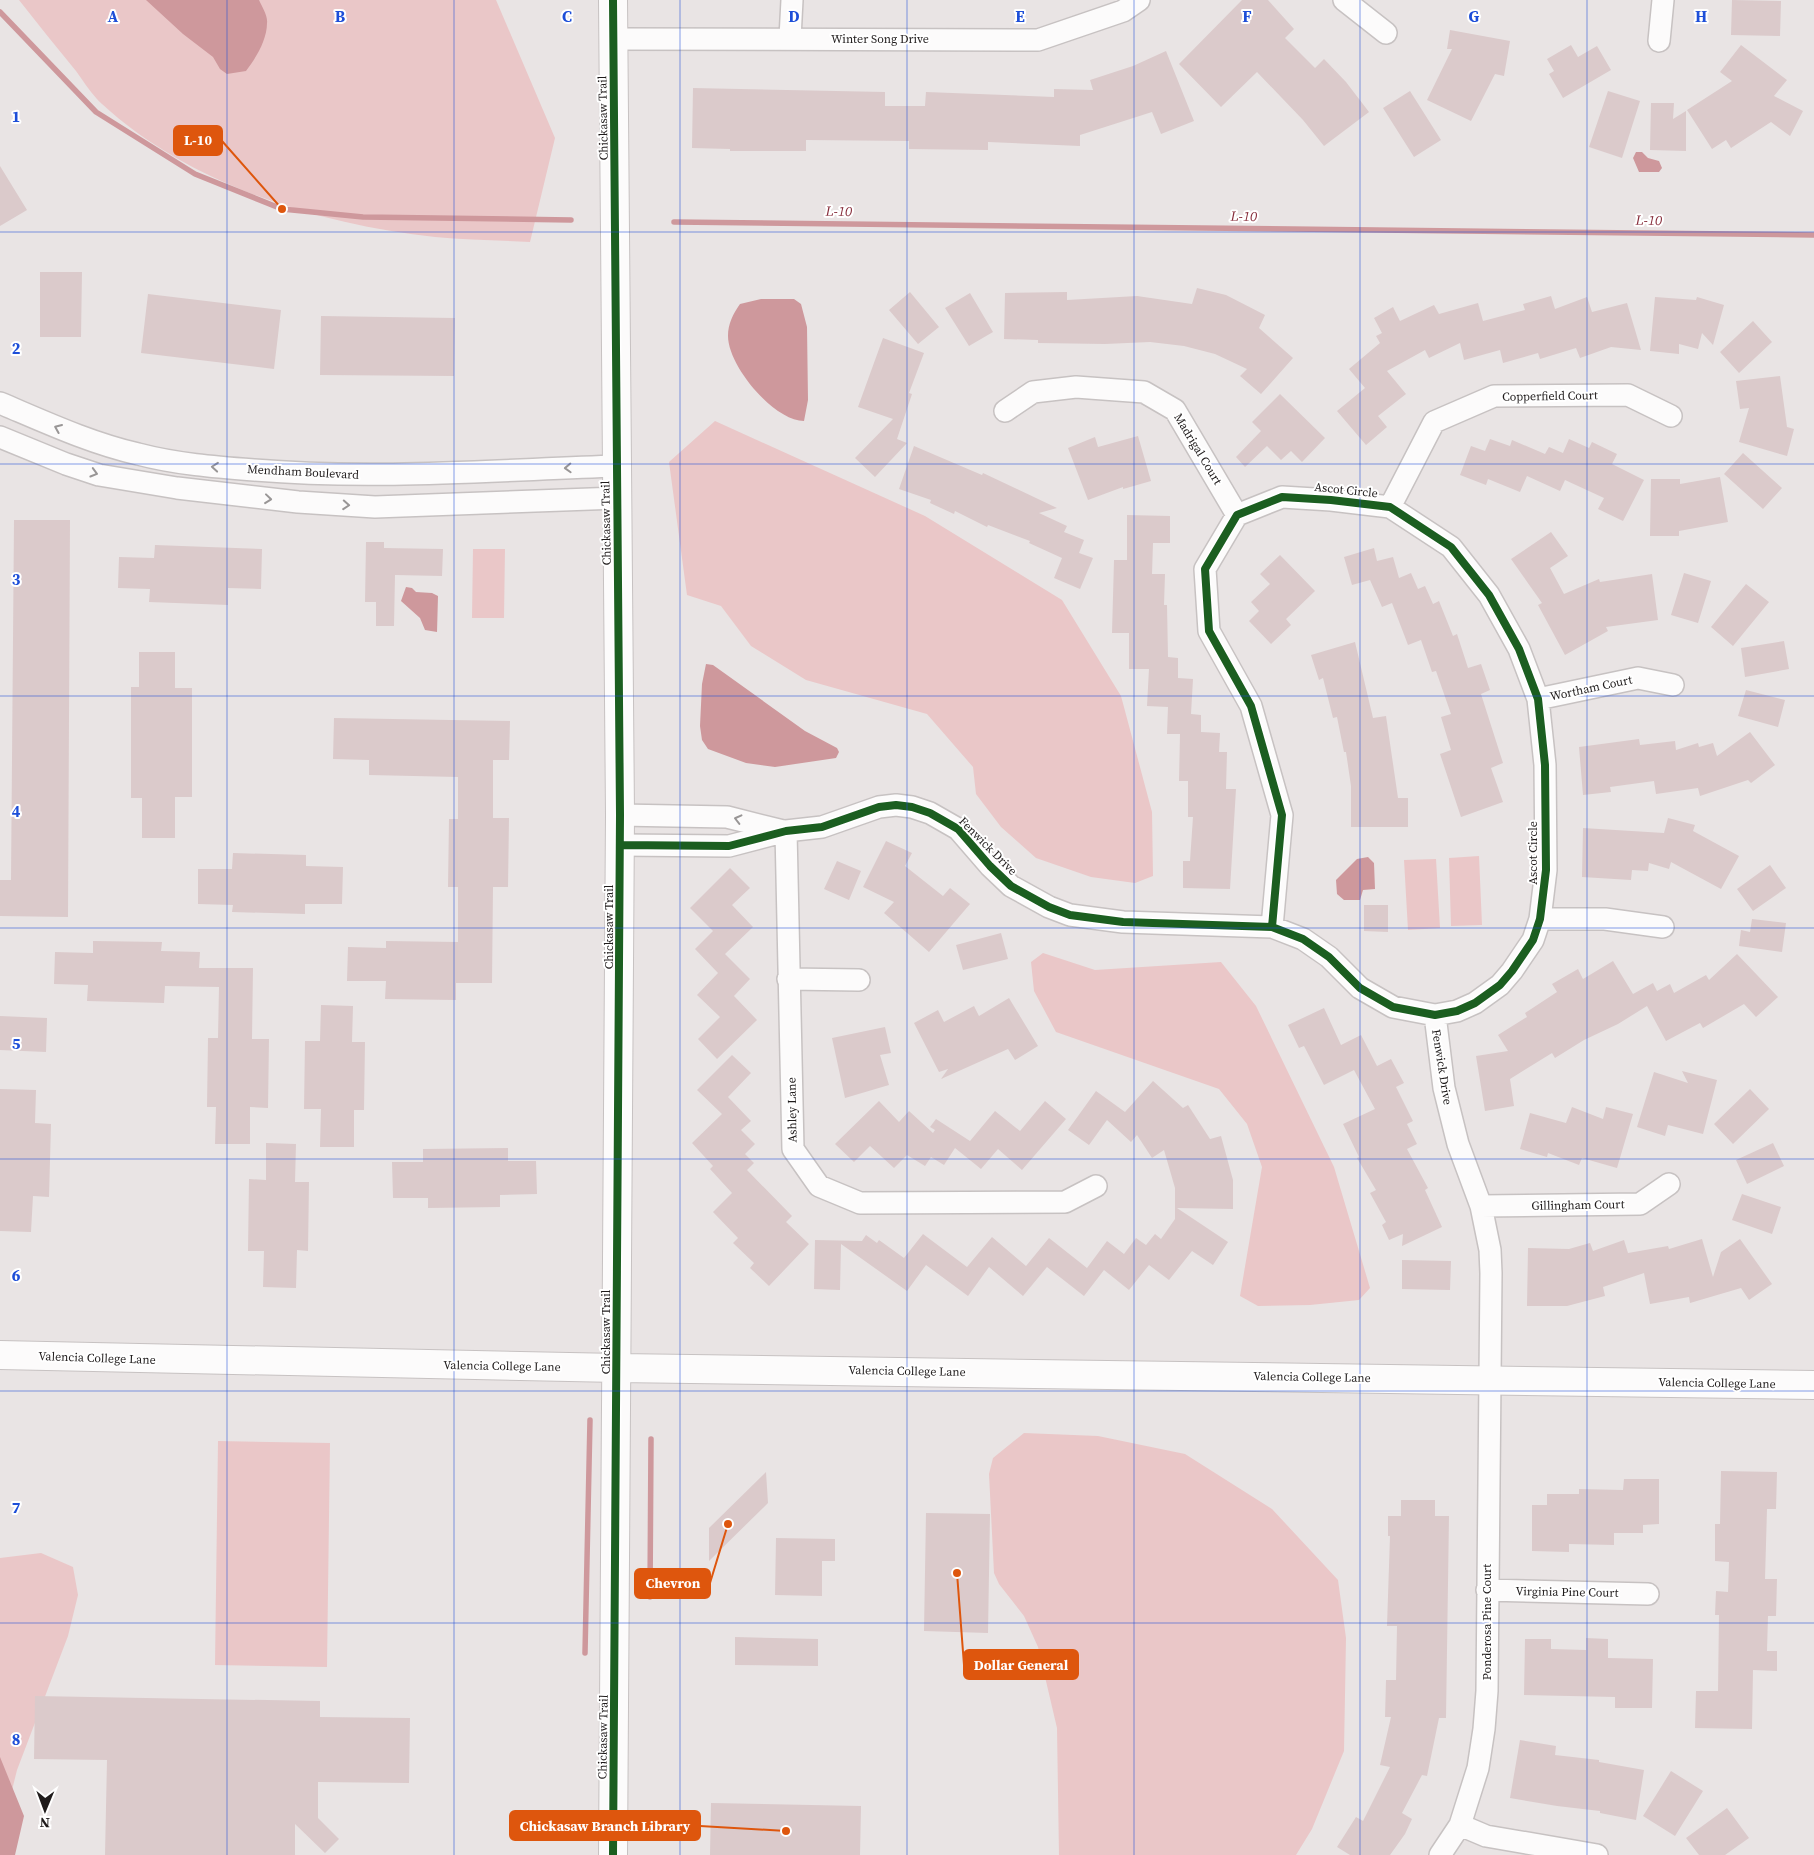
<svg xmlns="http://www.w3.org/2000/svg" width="1814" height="1855" font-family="'Source Serif 4',serif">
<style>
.green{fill:#eac7c8}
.water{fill:#ce989c}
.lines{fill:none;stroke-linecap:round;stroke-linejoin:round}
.stream{stroke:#ce989c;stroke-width:5.5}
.building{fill:#dbcacb}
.street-casing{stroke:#c7c2c2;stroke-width:24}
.secondary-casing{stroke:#c7c2c2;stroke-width:30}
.street{stroke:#fcfbfb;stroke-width:21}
.secondary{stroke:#fcfbfb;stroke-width:28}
.cycleway-casing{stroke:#fff;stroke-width:11}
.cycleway{stroke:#1b5e20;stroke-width:8}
.oneway{stroke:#999696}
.grid{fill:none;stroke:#1d4ed8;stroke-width:1;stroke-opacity:0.55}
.labels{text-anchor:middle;stroke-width:4;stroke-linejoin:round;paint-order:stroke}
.street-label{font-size:12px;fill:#1f1b1b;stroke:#fff}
.water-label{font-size:14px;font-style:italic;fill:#852a38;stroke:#fff}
.grid-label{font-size:16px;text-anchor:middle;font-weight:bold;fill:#1d4ed8;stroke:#fff;stroke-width:4;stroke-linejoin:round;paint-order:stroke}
.leader{fill:none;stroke:#de560d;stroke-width:2}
.callout-dot{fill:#de560d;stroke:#fff;stroke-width:2}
.callout{fill:#de560d;stroke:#de560d;stroke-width:2}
.callout-label{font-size:14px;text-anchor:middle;font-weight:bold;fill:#fff}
</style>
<rect width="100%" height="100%" fill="#e9e4e4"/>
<path class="green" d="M19 0H496L555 138 530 242C498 240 466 240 435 237 319 225 189 184 102 104 92 95 84 82 76 71 57 48 38 24 19 0Z
M715 421 925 516 1062 600 1121 696 1152 812 1153 876 1135 883 1091 877 1036 858 1001 827 976 794 973 767 927 714 806 680 751 646 721 606 687 595 669 462Z
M473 549H505L504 618H472Z
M1479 856 1482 925 1451 926 1449 858Z
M1436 859 1440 928 1408 930 1404 860Z
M1043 953 1095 970 1221 962 1256 1006 1334 1167 1370 1288 1359 1300 1310 1305 1258 1306 1240 1296 1262 1167 1247 1124 1219 1089 1056 1032 1034 991 1031 962Z
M1024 1433 1098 1436 1185 1454 1272 1509 1338 1580 1346 1638 1344 1751 1312 1829 1296 1855H1059L1057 1728 1038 1647 1024 1616 999 1584 994 1573 989 1474 993 1458Z
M218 1441 330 1443 327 1667 215 1665Z
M41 1553 73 1567 78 1595 68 1636 17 1770 0 1838V1558Z"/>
<path class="water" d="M146 0H259C262 7 268 16 267 23 267 40 256 58 246 71L227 74 220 69 213 57 183 34Z
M1636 152H1642L1648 158 1659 161 1662 168 1659 172H1639L1633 158Z
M761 299H794L801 304 807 327 808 400 804 421C774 421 728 366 728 336 728 324 733 314 740 304Z
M406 587 412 588 416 592 432 593 438 596 437 632 425 630 420 618 401 601Z
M706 664 713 665 805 731 837 748 839 752 836 758 775 767 746 763 708 749 702 740 700 726 702 684Z
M1368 857 1374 863 1375 889 1363 890 1360 900H1344L1337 894 1336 880 1357 859Z
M0 1757 24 1816 15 1855H0Z"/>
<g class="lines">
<path class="stream" d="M0 12 96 112 195 174 282 209 363 217 571 220
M674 222 1814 235
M650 1597 651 1439
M585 1653 590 1420"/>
</g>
<path class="building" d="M1242 0H1268L1294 29 1285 38 1315 68 1324 59 1346 82 1369 112 1324 146 1303 120 1257 72 1221 107 1179 64Z
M1732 0 1781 1 1780 36 1731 35Z
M1450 30 1510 41 1504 76 1495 74 1471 121 1427 100 1452 49H1447Z
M1571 45 1578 57 1597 46 1611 70 1563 98 1549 74 1554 71 1547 59Z
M1741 45 1787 80 1774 96 1803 111 1790 136 1771 122 1731 148 1726 140 1712 149 1687 110 1732 81 1720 72Z
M1166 51 1194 121 1161 134 1152 112 1080 135V146L988 142V150L909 149V141L806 140V151H730V149L692 148 693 88 885 92V106H925L926 92 1054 97V89L1093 90 1090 80 1133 66Z
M1410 91 1441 140 1414 157 1383 108Z
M1608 91 1640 101 1622 158 1589 147Z
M1651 103H1674L1673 119 1686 111V151L1650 150Z
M0 166 27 210 0 226Z
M40 272H82L81 337H40Z
M1197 288 1226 295 1265 315 1259 328 1293 358 1261 394 1240 376 1247 369 1215 354 1184 346 1150 342 1105 344 1038 343V340L1004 339 1005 293 1067 292V300L1137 296 1192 304Z
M910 292 939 327 918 344 889 310Z
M970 293 993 332 969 346 945 308Z
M148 294 281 310 274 369 141 353Z
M1551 296 1555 309 1587 297 1592 312 1627 303 1641 350 1611 347 1580 358 1576 348 1540 359 1538 353 1503 363 1500 350 1464 360 1460 343 1429 358 1425 350 1387 371 1406 394 1378 416 1387 427 1366 445 1337 411 1365 388 1349 369 1380 343 1376 336 1382 333 1374 318 1393 307 1400 321 1434 305 1439 314 1478 303 1483 321 1525 310 1523 304Z
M1655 297 1696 300 1697 297 1724 305 1713 345 1702 333 1698 349 1679 344V354L1650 351Z
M321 316 455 318 454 376 320 375Z
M1753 321 1772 342 1739 373 1720 352Z
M883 338 924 353 909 393 912 394 897 439 907 443 875 477 855 458 893 419 858 407Z
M1780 376 1787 427 1794 429 1787 456 1739 442 1749 408 1740 409 1736 381Z
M1280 394 1325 438 1302 462 1291 451 1281 460 1267 446 1245 467 1236 457 1261 431 1252 422Z
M1138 436 1151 481 1123 489V487L1088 500 1068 448 1095 437 1098 447Z
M1490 439 1510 446 1512 440 1545 454 1549 447 1563 453 1569 439 1589 448 1592 442 1617 454 1612 464 1644 480 1623 521 1598 509 1604 498 1565 480 1560 491 1527 476 1520 492 1488 479 1486 485 1460 475 1471 446 1485 451Z
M914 446 982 475 983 473 1057 508 1039 513 1067 526 1064 532 1084 540 1079 553 1093 558 1080 589 1054 578 1062 558 1029 543 1030 541 988 525 987 527 955 511 954 514 930 503 931 500 899 489Z
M1743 453 1782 488 1763 509 1724 474Z
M1720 477 1728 522 1679 531V536H1650L1651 479H1680V484Z
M1127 515 1170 516V543H1153L1152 574H1165L1164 605H1167L1168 657 1178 658V678L1193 679 1191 714 1201 715V732L1220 733 1219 752H1227L1226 789H1236L1230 889 1183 888V861H1190L1193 817H1188V781H1179L1180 734H1167L1168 707 1147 706 1149 669H1129V633H1112L1114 560H1127Z
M14 520H70L68 917 0 916V880H11Z
M1551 532 1568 556 1550 568 1564 594 1599 579 1600 582 1652 574 1658 620 1606 627 1608 631 1565 655 1538 605 1542 603 1511 559Z
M366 542H384V548L443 549 442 576 395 575 394 626H376V602H365Z
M155 545 262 549 261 589 228 588V605L149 602 150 589 118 588 119 557 154 558Z
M1374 548 1377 561 1393 557 1399 578 1411 573 1418 589 1425 586 1433 604 1439 601 1453 636 1457 634 1468 668 1481 664 1490 690 1481 694 1503 763 1491 768 1503 802 1461 817 1440 754 1451 750 1441 717 1451 714 1436 671 1432 672 1421 640 1408 645 1392 603 1382 607 1370 580 1352 585 1344 557Z
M1280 555 1315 591 1286 619 1291 625 1271 644 1249 621 1259 611 1251 602 1270 584 1260 574Z
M1684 573 1711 581 1698 623 1671 615Z
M1746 584 1769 602 1733 646 1711 627Z
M1784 641 1789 669 1745 677 1741 648Z
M1355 642 1373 718 1386 716 1398 798H1408V827H1351V786L1346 752H1344L1337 717 1333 718 1323 678 1319 680 1311 655Z
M139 652H175V688H192V797H175V838H142V798H131V687H139Z
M1746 690 1785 700 1778 727 1738 716Z
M334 718 510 721 509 760H493V818H509L508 887H493L492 983H456V1000L385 999 386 981H347L348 947 386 948V941L458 942V887H448L449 819H458V777L369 775V760L333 759Z
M1750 732 1775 765 1751 783 1748 780 1700 796 1698 788 1656 794 1654 781 1610 787 1611 792 1583 795 1579 747 1639 739 1640 745 1675 741 1676 750 1698 743 1699 747 1713 743 1717 756Z
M1668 818 1695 825 1693 831 1739 856 1721 889 1671 862 1669 869 1649 863 1648 871 1632 870 1631 880 1582 877 1583 828 1664 833Z
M886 841 912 853 905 866 943 896 950 888 970 904 929 952 884 913 894 902 863 887Z
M233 853 306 855V866L343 867 342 904H305V914L232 912 233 905 198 904V869H232Z
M837 861 861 871 849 900 824 889Z
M1770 865 1786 888 1753 911 1737 889Z
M730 868 750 888 732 905 753 927 725 954 750 979 734 996 757 1020 717 1059 698 1039 720 1017 697 995 718 973 695 949 713 931 690 908Z
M1364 905H1388V932L1364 931Z
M1752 919 1786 923 1782 952 1739 946 1741 930 1750 932Z
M1001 933 1008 959 963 970 956 945Z
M93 941 162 942 161 951 200 952 199 968H253L252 1039H269L268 1108 250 1107V1144H215L216 1107H207L208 1038H218L219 987 165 986 164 1003 87 1001 88 985 54 984 55 952 93 953Z
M1737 954 1778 997 1756 1017 1744 1004 1703 1028 1700 1023 1666 1041 1647 1006 1618 1024 1584 1040 1555 1058 1552 1053 1510 1079 1514 1106 1485 1111 1476 1056 1508 1051 1498 1035 1527 1017 1525 1013 1557 992 1552 984 1578 969 1583 979 1613 961 1633 994 1653 983 1657 991 1670 984 1674 993 1706 975 1709 980Z
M1009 998 1038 1046 1015 1060 1008 1049 941 1079 948 1069 939 1072 914 1023 938 1010 944 1022 974 1006 979 1016Z
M321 1005 353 1006 352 1042H365L364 1110H354V1147H320L321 1109H304L305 1041H320Z
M1324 1008 1341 1045 1361 1035 1377 1066 1391 1059 1404 1083 1396 1087 1413 1121 1407 1124 1417 1144 1407 1149 1428 1188 1425 1190 1442 1227 1402 1246 1403 1234 1389 1240 1382 1225 1386 1222 1370 1193 1376 1190 1357 1158 1359 1157 1343 1124 1375 1109 1354 1070 1324 1085 1304 1046 1299 1048 1288 1025Z
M0 1016 47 1018 46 1052 0 1050Z
M885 1027 891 1053 880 1055 889 1085 845 1098 832 1038Z
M732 1055 751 1073 728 1097 751 1121 741 1130 755 1144 745 1154 754 1163 747 1170 792 1216 786 1222 809 1244 769 1286 750 1268 754 1263 733 1243 738 1238 713 1212 732 1193 710 1169 713 1166 692 1143 722 1114 697 1090Z
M1682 1071 1717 1080 1703 1134 1668 1125 1665 1136 1637 1127 1654 1072 1688 1083Z
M1153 1081 1183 1108 1188 1105 1210 1139 1221 1136 1233 1180V1209L1177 1208 1228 1242 1213 1265 1192 1251 1169 1280 1149 1265 1129 1290 1104 1270 1084 1296 1047 1267 1023 1296 989 1267 968 1296 926 1265 907 1291 841 1244 840 1290 814 1289 815 1240 862 1241 866 1235 877 1243 879 1240 904 1258 923 1234 967 1267 992 1237 1026 1266 1049 1238 1087 1268 1107 1241 1124 1254 1136 1238 1146 1245 1155 1234 1161 1239 1175 1219V1188L1164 1150 1152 1158 1137 1135 1131 1142 1107 1120 1089 1145 1068 1130 1096 1091 1125 1112Z
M0 1089 36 1090 35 1123 51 1124 49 1197 33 1196 31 1232 0 1231Z
M1750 1089 1769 1109 1733 1144 1714 1124Z
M879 1101 899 1122 909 1111 933 1133 935 1130 930 1127 936 1119 970 1141 995 1111 1020 1131 1045 1101 1066 1119 1022 1170 998 1149 981 1169 955 1148 944 1165 931 1157 925 1166 907 1155 894 1168 870 1146 854 1162 835 1144Z
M1572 1107 1603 1119 1606 1107 1633 1114 1617 1168 1582 1158 1579 1165 1548 1153 1547 1157 1520 1149 1530 1113 1566 1123Z
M266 1143 296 1144 295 1182H309L308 1251 297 1250 296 1288 263 1287 264 1251H248L249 1179 266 1180Z
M1773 1143 1784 1166 1747 1184 1736 1160Z
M508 1148V1161H536L537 1194 500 1195V1207L428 1208V1198H393L392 1162H423V1149Z
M1742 1194 1781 1207 1772 1234 1732 1220Z
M1702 1239 1713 1277 1721 1252 1740 1239 1772 1284 1749 1300 1741 1288 1690 1303 1689 1297 1650 1304 1644 1273 1603 1287 1605 1296 1567 1306H1527L1528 1248 1569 1249 1590 1243 1593 1251 1624 1240 1628 1253 1668 1246 1669 1249Z
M1402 1260 1451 1261 1450 1290 1402 1289Z
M1721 1471 1777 1472 1776 1509H1767L1765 1579H1777L1776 1616H1768L1767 1651H1777V1671L1753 1670 1752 1729 1695 1728 1696 1691H1718L1719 1615H1715L1716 1591 1728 1592 1729 1562 1715 1561V1524H1720Z
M766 1472 768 1503 709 1561V1528Z
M1624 1479H1659V1524L1643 1525V1533H1614V1545L1569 1544V1552L1532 1551V1505H1547V1494H1579V1489L1623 1490Z
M1401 1500H1435V1516H1449L1446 1718H1439L1427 1776 1422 1775 1402 1813 1412 1819 1405 1834 1390 1855H1350L1337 1847 1356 1817 1363 1821 1390 1767 1380 1765 1391 1717H1385L1386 1680H1396L1397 1626H1387L1390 1536H1388V1516H1401Z
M926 1513 990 1514 988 1633 924 1631Z
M776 1538 835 1539V1561H822V1596L775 1595Z
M735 1637 818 1639V1666L735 1665Z
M1586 1638 1608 1639V1658L1653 1659 1652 1708H1615V1697L1524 1695 1525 1639H1551V1649L1586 1650Z
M35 1696 320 1701V1717L410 1718 409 1783 318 1782V1818L339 1839 325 1853 295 1824V1855H105L107 1760 34 1759Z
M1520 1740 1556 1746 1555 1755 1599 1760V1762L1644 1770 1636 1820 1600 1813V1811L1557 1806 1510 1798Z
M1671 1771 1703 1791 1675 1836 1643 1816Z
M711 1803 861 1806 860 1855H710Z
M1727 1808 1749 1838 1725 1855H1699L1686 1838Z"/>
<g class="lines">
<g class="street-casing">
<path id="street" d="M1344 0 1386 33
M790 38 792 0
M613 39 1038 40 1123 11 1139 0
M1659 41 1663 0
M0 403C45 422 90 443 138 454 176 464 215 467 254 470 375 480 496 470 617 466
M1005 411 1033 392 1076 387 1144 392 1175 410 1237 515
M0 437 66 464 99 475 177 488 298 502 375 507 618 498
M1390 507 1434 422 1494 396 1628 395 1671 416
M1538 699 1638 678 1673 685
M620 815 727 817 783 831
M786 831 793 1149 819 1186 860 1203 1065 1202 1096 1186
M620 845 729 846 786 831 822 827 879 807 896 805 912 807 930 813 958 829 990 866 1011 886 1049 907 1070 915 1123 922 1272 927 1303 939 1329 957 1360 988 1393 1007 1435 1015 1457 1011 1475 1003 1500 985 1512 971 1533 940 1540 919 1546 870 1545 765 1538 699 1519 649 1489 595 1451 547 1390 507 1331 500 1282 497 1237 515 1205 569 1209 631 1251 706 1282 815 1272 927
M1540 919H1605L1663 927
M788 979 859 980
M1435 1015 1444 1088 1458 1144 1481 1206 1490 1250 1491 1273 1487 1691 1484 1729 1478 1768 1460 1825 1440 1855
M1481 1206 1640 1204 1669 1184
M1487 1590 1648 1594
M1460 1825 1486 1836 1597 1855"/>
</g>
<g class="secondary-casing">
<path id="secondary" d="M0 1355 618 1368 1814 1385
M613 1855 620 815 613 0"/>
</g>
<use href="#street" class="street"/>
<use href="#secondary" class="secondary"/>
<g class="cycleway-casing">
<path id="cycleway" d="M620 845 729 846 786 831 822 827 879 807 896 805 912 807 930 813 958 829 990 866 1011 886 1049 907 1070 915 1123 922 1272 927 1303 939 1329 957 1360 988 1393 1007 1435 1015 1457 1011 1475 1003 1500 985 1512 971 1533 940 1540 919 1546 870 1545 765 1538 699 1519 649 1489 595 1451 547 1390 507 1331 500 1282 497 1237 515 1205 569 1209 631 1251 706 1282 815 1272 927
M613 1855 620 815 613 0"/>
</g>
<use href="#cycleway" class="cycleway"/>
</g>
<defs><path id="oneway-chevron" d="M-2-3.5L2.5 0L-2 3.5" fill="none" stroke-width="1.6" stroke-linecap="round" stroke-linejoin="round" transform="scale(1.25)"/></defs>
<g class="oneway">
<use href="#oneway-chevron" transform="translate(58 428) rotate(-157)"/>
<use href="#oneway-chevron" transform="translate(215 467) rotate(-175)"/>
<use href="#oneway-chevron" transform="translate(568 468) rotate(178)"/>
<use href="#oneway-chevron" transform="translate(94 473) rotate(16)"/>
<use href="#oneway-chevron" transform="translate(268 499) rotate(6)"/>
<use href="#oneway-chevron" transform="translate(346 505) rotate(4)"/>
<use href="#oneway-chevron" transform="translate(738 819) rotate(-166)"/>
</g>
<path class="grid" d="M227 0V1855M454 0V1855M680 0V1855M907 0V1855M1134 0V1855M1360 0V1855M1587 0V1855M0 232H1814M0 464H1814M0 696H1814M0 928H1814M0 1159H1814M0 1391H1814M0 1623H1814"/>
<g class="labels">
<g class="street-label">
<text x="880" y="43">Winter Song Drive</text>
<text transform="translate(603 118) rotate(-91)" y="4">Chickasaw Trail</text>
<text transform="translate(1550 396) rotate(-1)" y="4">Copperfield Court</text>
<text transform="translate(1198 449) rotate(59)" y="4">Madrigal Court</text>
<text transform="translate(303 472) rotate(3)" y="4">Mendham Boulevard</text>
<text transform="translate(1346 490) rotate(6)" y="4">Ascot Circle</text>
<text transform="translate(606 523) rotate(-91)" y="4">Chickasaw Trail</text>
<text transform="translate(1591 688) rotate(-12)" y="4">Wortham Court</text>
<text transform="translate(988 846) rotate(45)" y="4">Fenwick Drive</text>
<text transform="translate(1533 853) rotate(-90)" y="4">Ascot Circle</text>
<text transform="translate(609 927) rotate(-90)" y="4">Chickasaw Trail</text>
<text transform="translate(1442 1067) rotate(81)" y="4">Fenwick Drive</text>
<text transform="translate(792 1110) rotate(-91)" y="4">Ashley Lane</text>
<text transform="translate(1578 1205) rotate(-1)" y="4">Gillingham Court</text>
<text transform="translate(606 1332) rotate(-90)" y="4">Chickasaw Trail</text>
<text transform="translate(97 1358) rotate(2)" y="4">Valencia College Lane</text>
<text transform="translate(502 1366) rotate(1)" y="4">Valencia College Lane</text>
<text transform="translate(907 1371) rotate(1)" y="4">Valencia College Lane</text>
<text transform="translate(1312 1377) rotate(1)" y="4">Valencia College Lane</text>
<text transform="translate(1717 1383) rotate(1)" y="4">Valencia College Lane</text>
<text transform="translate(1567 1592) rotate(1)" y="4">Virginia Pine Court</text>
<text transform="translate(1487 1622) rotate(-90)" y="4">Ponderosa Pine Court</text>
<text transform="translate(603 1737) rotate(-89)" y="4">Chickasaw Trail</text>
</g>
<g class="water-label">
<text transform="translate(839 211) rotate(1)" y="5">L-10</text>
<text transform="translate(1244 216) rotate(1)" y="5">L-10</text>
<text transform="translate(1649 220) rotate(1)" y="5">L-10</text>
</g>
</g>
<g class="grid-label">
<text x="113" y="22">A</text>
<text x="340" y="22">B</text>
<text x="567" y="22">C</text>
<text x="794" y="22">D</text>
<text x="1020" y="22">E</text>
<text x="1247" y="22">F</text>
<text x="1474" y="22">G</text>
<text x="1701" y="22">H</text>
<text x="16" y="122">1</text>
<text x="16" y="354">2</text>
<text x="16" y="585">3</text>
<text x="16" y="817">4</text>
<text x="16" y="1049">5</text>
<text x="16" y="1281">6</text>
<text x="16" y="1513">7</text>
<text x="16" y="1745">8</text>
</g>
<path class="leader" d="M282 209L222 141M728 1524L710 1583M957 1573L964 1665M786 1831L700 1826"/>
<g class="callout-dot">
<circle cx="282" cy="209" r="5"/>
<circle cx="728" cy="1524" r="5"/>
<circle cx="957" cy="1573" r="5"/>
<circle cx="786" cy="1831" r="5"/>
</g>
<g class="callout">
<rect x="174" y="126" width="48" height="29" rx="5"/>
<rect x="635" y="1569" width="75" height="29" rx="5"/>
<rect x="964" y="1650" width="114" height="29" rx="5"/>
<rect x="510" y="1811" width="190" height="29" rx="5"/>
</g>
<g class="callout-label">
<text x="198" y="145">L-10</text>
<text x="673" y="1588">Chevron</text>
<text x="1021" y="1670">Dollar General</text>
<text x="605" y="1831">Chickasaw Branch Library</text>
</g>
<g transform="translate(45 1810) rotate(181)" stroke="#ffffff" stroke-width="4" paint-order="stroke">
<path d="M0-4L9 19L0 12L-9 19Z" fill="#1f1b1b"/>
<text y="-8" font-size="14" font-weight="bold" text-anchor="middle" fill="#1f1b1b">N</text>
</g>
</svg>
